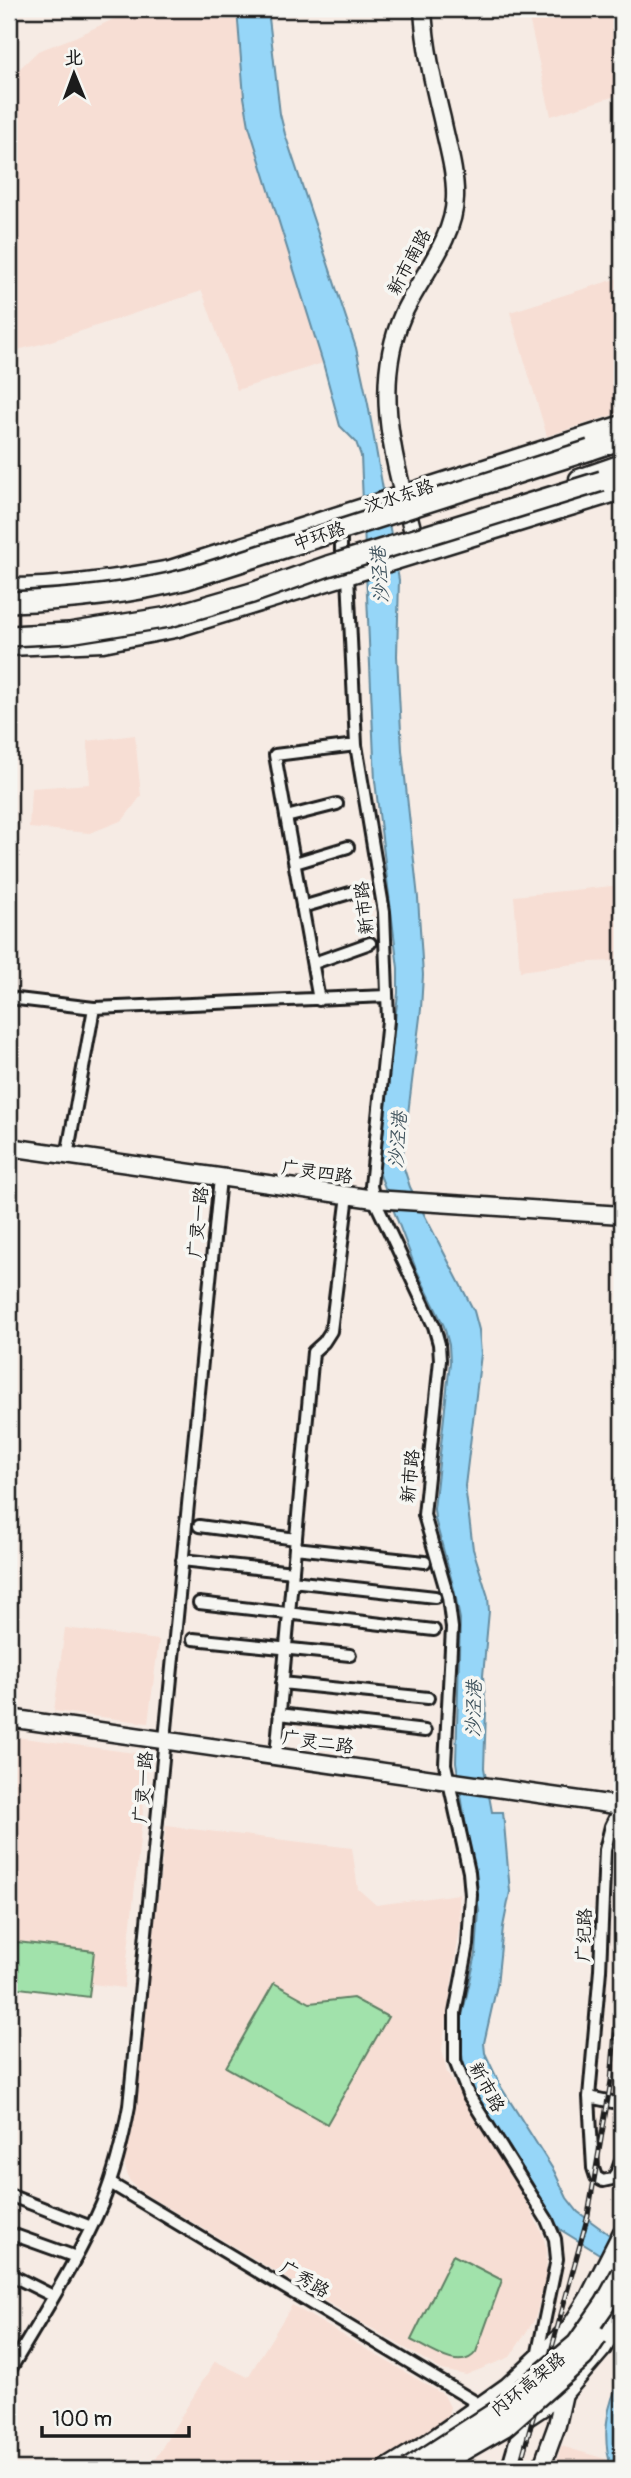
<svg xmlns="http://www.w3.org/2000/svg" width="631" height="2478" font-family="Pangolin,'LXGW WenKai TC',sans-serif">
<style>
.built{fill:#f7ded4}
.green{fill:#a1e2ab;stroke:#5e7f64;stroke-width:2}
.water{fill:#96d6f8;stroke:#658ca0;stroke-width:2}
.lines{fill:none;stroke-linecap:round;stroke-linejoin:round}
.street-casing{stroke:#1c1c1c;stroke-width:16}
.secondary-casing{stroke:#1c1c1c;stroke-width:21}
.primary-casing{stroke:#1c1c1c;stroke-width:23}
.highway-casing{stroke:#1c1c1c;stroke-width:24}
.street{stroke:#f6f6f2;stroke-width:10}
.secondary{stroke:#f6f6f2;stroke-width:16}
.primary{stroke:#f6f6f2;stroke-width:18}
.highway{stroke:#f6f6f2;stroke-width:19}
.rail-casing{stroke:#1c1c1c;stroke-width:5}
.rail{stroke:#f6f6f2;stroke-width:2.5;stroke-dasharray:8;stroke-linecap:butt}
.highway-bridge-casing{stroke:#1c1c1c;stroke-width:24;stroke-linecap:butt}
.highway-bridge{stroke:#f6f6f2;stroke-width:19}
.labels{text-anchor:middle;stroke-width:7;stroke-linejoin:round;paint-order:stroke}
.street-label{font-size:18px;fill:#1c1c1c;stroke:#f6f6f2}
.water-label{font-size:19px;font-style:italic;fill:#41545e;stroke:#f6f6f2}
</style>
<rect width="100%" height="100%" fill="#f6ebe4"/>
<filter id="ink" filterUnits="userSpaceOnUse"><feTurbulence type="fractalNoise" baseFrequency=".0143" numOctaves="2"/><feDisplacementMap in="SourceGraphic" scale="14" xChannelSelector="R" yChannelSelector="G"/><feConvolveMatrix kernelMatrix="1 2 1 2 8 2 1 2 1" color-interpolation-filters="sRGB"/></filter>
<g filter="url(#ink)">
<path class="built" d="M160 9H190L237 17 244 97 249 126 323 363 237 390 202 291 45 343 9 352V83L12 76 38 51 75 37 131 11Z
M527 9H622V94L551 116Z
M622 277V412L547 436 510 312Z
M135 735 141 796 123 820 90 833 29 828 31 788 90 784 87 741Z
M622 885V964L614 961 591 962 520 971 514 896Z
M65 1628 159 1640 148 1723 54 1711Z
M9 1736 149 1755 124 1988 92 1984 90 1998 9 1987Z
M166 1826 352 1848 358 1889 376 1905 459 1894 460 1927 442 2049 447 2073 528 2205 543 2235 547 2251 546 2276 535 2319 510 2357 466 2375 442 2370 140 2191 129 2180 122 2155 133 2115Z
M292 2305 444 2395 450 2407 447 2419 368 2469H149L215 2361 248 2377Z
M622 2379V2469H554L561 2446 609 2460 607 2442 609 2411Z"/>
<path class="green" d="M17 1942 94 1951 89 1997 11 1987Z
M274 1983 310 2003 353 1998 388 2017 327 2124 226 2067Z
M453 2255 502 2280 476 2352C461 2373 429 2349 411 2340Z"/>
<path class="water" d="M237 9H268L280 114 285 134 356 348 368 404 399 580 397 656 402 750 418 898 423 975 421 1009 402 1162 410 1187 474 1311 479 1330 481 1354 465 1486 473 1549 488 1597 489 1611 483 1676 486 1711 484 1768 492 1812H503L510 1892 503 1927 497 1985 484 2043 485 2053 501 2087 554 2171 567 2198 578 2212 622 2244V2275L601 2255 561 2230 554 2223 531 2181 473 2090 464 2066 459 2038 460 2025 476 1954 479 1911 456 1762 460 1619 454 1589 435 1519 434 1509 450 1362 449 1345 444 1326 416 1269 379 1172 398 993V968L375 781 361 456 356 442 340 426 323 363 249 126 244 97Z
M622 2379V2469H612C602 2441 605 2403 622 2379Z"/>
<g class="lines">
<g class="street-casing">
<path id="street" d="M341 527V555L348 576 356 745 384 912 388 1020 371 1186 374 1199 434 1326 439 1344 440 1360 424 1515 448 1597 452 1628 445 1764 469 1872 471 1895 468 1945 455 2013V2061L468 2094 547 2220 555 2239 557 2259 537 2357
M286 817 337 804
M295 863 348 847
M302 907 357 891
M314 963 370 943
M9 998 94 1008 387 996
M319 1000 275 755 356 745
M67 1156 94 1008
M199 1526 296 1539
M295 1548 425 1562
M182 1560 293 1572
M292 1581 435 1597
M199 1603 434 1630
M193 1639 350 1655
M282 1683 428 1698
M279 1714 425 1731
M276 1755 313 1352 324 1342 331 1331 348 1195
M622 1777 621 1806 611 1826 605 1850 600 1970 589 2097 593 2168 596 2177 603 2181 612 2179 617 2172 622 2158
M589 2097 622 2104
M110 2183 482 2406
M9 2195 91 2227
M9 2233 76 2257
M9 2274 53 2296
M9 2372C41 2317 77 2262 102 2204 115 2172 123 2139 129 2106L220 1178"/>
</g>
<g class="secondary-casing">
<path id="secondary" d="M417 548C398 471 369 392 403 314 420 277 454 240 455 198 456 172 447 144 442 119 433 82 425 47 423 9
M9 1147 374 1199 622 1215
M9 1718 622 1806
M510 2469 528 2407
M541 2469 557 2425 566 2384"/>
</g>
<g class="primary-casing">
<path id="primary" d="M579 479 622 464
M9 588C63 588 116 580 170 570L622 425
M9 646 103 642 175 628 622 490
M523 2419 564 2392 601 2349 622 2315
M387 2469 429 2443 508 2387 570 2329 590 2297 622 2234"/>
</g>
<g class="highway-casing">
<path id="highway" d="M590 450 622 439
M602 481 622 475"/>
</g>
<use href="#street" class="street"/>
<use href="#secondary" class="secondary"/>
<use href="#primary" class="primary"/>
<use href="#highway" class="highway"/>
<g class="rail-casing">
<path id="rail" d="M519 2469 588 2215 611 2081 622 1948"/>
</g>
<use href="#rail" class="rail"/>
<g class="highway-bridge-casing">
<path id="highway-bridge" d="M9 602C70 600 128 594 187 579L590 450
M9 636 69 633 169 617 252 593 328 566 602 481
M446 2460 505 2426 583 2357 597 2336
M408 2469 499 2410 577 2344 605 2304 622 2273"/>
</g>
<use href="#highway-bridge" class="highway-bridge"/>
</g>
</g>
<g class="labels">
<g class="street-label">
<text transform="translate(409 262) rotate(-62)" y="6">新市南路</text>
<text transform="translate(399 496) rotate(-18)" y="6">汶水东路</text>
<text transform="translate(319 536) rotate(-19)" y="6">中环路</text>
<text transform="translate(364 908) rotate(-96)" y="6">新市路</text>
<text transform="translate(317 1172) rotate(8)" y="6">广灵四路</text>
<text transform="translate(198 1222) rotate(-84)" y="6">广灵一路</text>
<text transform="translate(410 1476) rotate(-84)" y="6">新市路</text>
<text transform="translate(318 1742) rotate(8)" y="6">广灵二路</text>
<text transform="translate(143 1787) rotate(-85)" y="6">广灵一路</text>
<text transform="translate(584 1935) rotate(-88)" y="6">广纪路</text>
<text transform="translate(487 2087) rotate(62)" y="6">新市路</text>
<text transform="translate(305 2279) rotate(31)" y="6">广秀路</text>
<text transform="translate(528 2384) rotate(-39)" y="6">内环高架路</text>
</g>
<g class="water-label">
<text transform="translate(379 575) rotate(-94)" y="7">沙泾港</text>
<text transform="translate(397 1140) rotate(-86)" y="7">沙泾港</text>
<text transform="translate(473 1709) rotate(-89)" y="7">沙泾港</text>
</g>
</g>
<rect width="631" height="2478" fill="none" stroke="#f6f6f2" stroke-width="35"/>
<rect x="18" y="18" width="596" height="2443" fill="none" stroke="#1c1c1c" stroke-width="2.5" filter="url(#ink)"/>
<g transform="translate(74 74) rotate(359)" stroke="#f6f6f2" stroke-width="5" paint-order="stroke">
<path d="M0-5L12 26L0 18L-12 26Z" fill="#1c1c1c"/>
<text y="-10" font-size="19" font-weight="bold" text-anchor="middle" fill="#1c1c1c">北</text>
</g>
<path d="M42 2426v10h147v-10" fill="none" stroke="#1c1c1c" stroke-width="3.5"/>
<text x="52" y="2426" font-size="21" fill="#1c1c1c" stroke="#f6f6f2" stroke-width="5" paint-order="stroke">100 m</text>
</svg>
